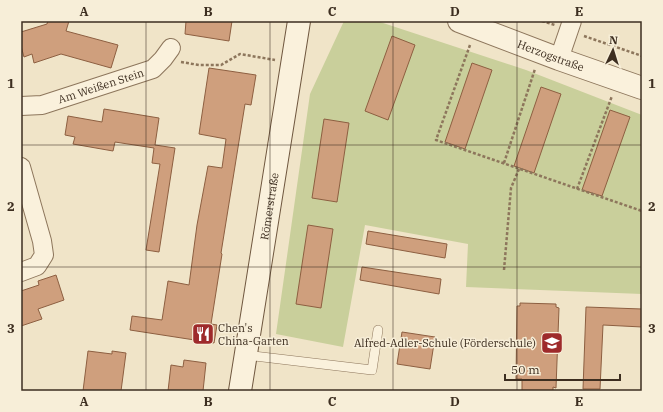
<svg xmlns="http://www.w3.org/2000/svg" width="663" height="412" font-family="'IBM Plex Serif',serif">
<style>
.green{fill:#c9cf9b}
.building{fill:#cf9f7d;stroke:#8d5f41}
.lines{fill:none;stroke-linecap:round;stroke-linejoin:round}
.service-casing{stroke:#8d765c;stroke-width:10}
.minor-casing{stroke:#8d765c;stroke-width:20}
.tertiary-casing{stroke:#8d765c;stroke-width:24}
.secondary-casing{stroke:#6f573f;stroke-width:24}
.path{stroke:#8d765c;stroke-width:2.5;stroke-dasharray:3 2;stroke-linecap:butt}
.service{stroke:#faf1dc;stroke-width:9}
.minor{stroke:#faf1dc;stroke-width:18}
.tertiary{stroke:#faf1dc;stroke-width:22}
.secondary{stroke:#faf1dc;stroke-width:22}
.grid{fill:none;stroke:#3d2e20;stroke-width:1;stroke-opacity:0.55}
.labels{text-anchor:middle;stroke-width:3;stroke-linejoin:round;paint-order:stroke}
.street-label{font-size:11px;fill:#3d2e20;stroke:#f7eed8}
.poi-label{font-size:11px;fill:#3d2e20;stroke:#f7eed8;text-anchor:start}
.neatline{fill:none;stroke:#3d2e20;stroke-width:1.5}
.grid-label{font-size:13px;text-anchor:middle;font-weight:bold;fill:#3d2e20}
</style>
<rect width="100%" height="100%" fill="#f0e4c8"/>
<path class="green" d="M344 21H377L526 70 642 115V294L466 287 468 244 365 225 343 347 276 334 310 94Z"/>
<path class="building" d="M48 21H69L66 31 118 45 111 68 61 54 34 63 32 54 24 57 21 46V32L47 24Z
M186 21H232L229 41 185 34Z
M392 36 415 45 388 120 365 111Z
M472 63 492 70 465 149 445 142Z
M209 68 256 75 251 105 245 104 221 253 222 254 211 324 217 325 214 343 130 330 132 316 162 320 168 281 189 285 197 225 208 166 222 168 226 139 199 134Z
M541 87 561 94 534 173 514 166Z
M104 109 159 118 155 145 175 148 159 252 146 250 160 164 152 163 154 148 115 142 113 151 73 144 75 137 65 135 68 116 102 122Z
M610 110 630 117 602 196 582 190Z
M324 119 349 123 337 202 312 198Z
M308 225 333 229 321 308 296 304Z
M368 231 447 244 445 258 366 244Z
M362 267 441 279 439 294 360 280Z
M56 275 64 300 38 309 42 319 21 326V291L39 285 38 281Z
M520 303 556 304V307L559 308 556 388 553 387V391H522V379H516L517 306H520Z
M586 307 642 309V327L603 325 600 389H583Z
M402 332 435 337 430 369 397 364Z
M88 351 112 354V351L126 353 121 391H83Z
M184 360 206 363 203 391H168L171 365 183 367Z"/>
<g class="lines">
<g class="service-casing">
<path id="service" d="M245 355 372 370 378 330"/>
</g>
<g class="minor-casing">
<g id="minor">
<path d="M559 59 572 21"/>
<path id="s1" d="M21 106 42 105 153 69 163 59 171 48"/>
<path d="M21 167 42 241 44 255 37 266 21 272"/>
</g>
</g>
<g class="tertiary-casing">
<g id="tertiary">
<path id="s2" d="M459 21 559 59 642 88"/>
</g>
</g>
<g class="secondary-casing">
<g id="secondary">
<path id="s3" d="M240 391 299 21"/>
</g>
</g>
<path class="path" d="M542 21 555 25
M584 36 642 56
M470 45 436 140 642 211
M181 62 199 65H221L240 54 275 60
M504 163 535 69
M577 189 612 96
M504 270 511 188 519 169"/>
<use href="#service" class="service"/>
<use href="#minor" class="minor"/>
<use href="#tertiary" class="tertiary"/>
<use href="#secondary" class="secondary"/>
</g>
<path class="grid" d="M146 21V391M270 21V391M393 21V391M517 21V391M21 145H642M21 267H642"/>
<defs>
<g id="restaurant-square" transform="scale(1.15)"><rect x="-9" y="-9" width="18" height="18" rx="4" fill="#9e2a2b" stroke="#f7eed8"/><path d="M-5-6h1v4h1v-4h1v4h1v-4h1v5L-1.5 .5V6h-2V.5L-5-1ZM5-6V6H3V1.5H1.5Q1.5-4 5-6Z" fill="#fff"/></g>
<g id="school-square" transform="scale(1.15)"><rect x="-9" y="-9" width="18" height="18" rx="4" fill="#9e2a2b" stroke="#f7eed8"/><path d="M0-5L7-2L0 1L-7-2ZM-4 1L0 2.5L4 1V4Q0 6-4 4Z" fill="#fff"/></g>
</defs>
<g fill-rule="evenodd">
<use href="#restaurant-square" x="203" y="334"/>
<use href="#school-square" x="552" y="343"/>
</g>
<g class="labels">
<g class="street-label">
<text dy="4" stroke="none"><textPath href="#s2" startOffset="98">Herzogstraße</textPath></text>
<text dy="4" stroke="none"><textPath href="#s1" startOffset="83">Am Weißen Stein</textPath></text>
<text dy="4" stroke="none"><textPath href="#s3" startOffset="187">Römerstraße</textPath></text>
</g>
<g class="poi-label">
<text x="218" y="332">Chen's<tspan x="218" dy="13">China-Garten</tspan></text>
<text x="536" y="347" text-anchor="end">Alfred-Adler-Schule (Förderschule)</text>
</g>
</g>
<rect width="663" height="412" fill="none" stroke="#f7eed8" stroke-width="44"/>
<g transform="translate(613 50) rotate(4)" stroke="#f7eed8" stroke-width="3" paint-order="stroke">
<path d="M0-3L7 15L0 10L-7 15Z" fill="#3d2e20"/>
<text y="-6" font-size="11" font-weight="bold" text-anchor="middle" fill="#3d2e20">N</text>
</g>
<path d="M505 374v6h115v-6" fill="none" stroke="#3d2e20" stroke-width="2"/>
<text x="511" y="374" font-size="12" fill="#3d2e20" stroke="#f7eed8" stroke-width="3" paint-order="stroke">50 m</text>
<rect x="22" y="22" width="619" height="368" class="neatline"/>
<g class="grid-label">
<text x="84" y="16">A</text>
<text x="208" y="16">B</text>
<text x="332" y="16">C</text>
<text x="455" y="16">D</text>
<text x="579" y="16">E</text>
<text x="11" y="88">1</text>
<text x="652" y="88">1</text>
<text x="11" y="211">2</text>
<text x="652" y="211">2</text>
<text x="11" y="333">3</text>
<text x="652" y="333">3</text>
<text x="84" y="406">A</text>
<text x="208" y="406">B</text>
<text x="332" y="406">C</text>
<text x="455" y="406">D</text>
<text x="579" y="406">E</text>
</g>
</svg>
